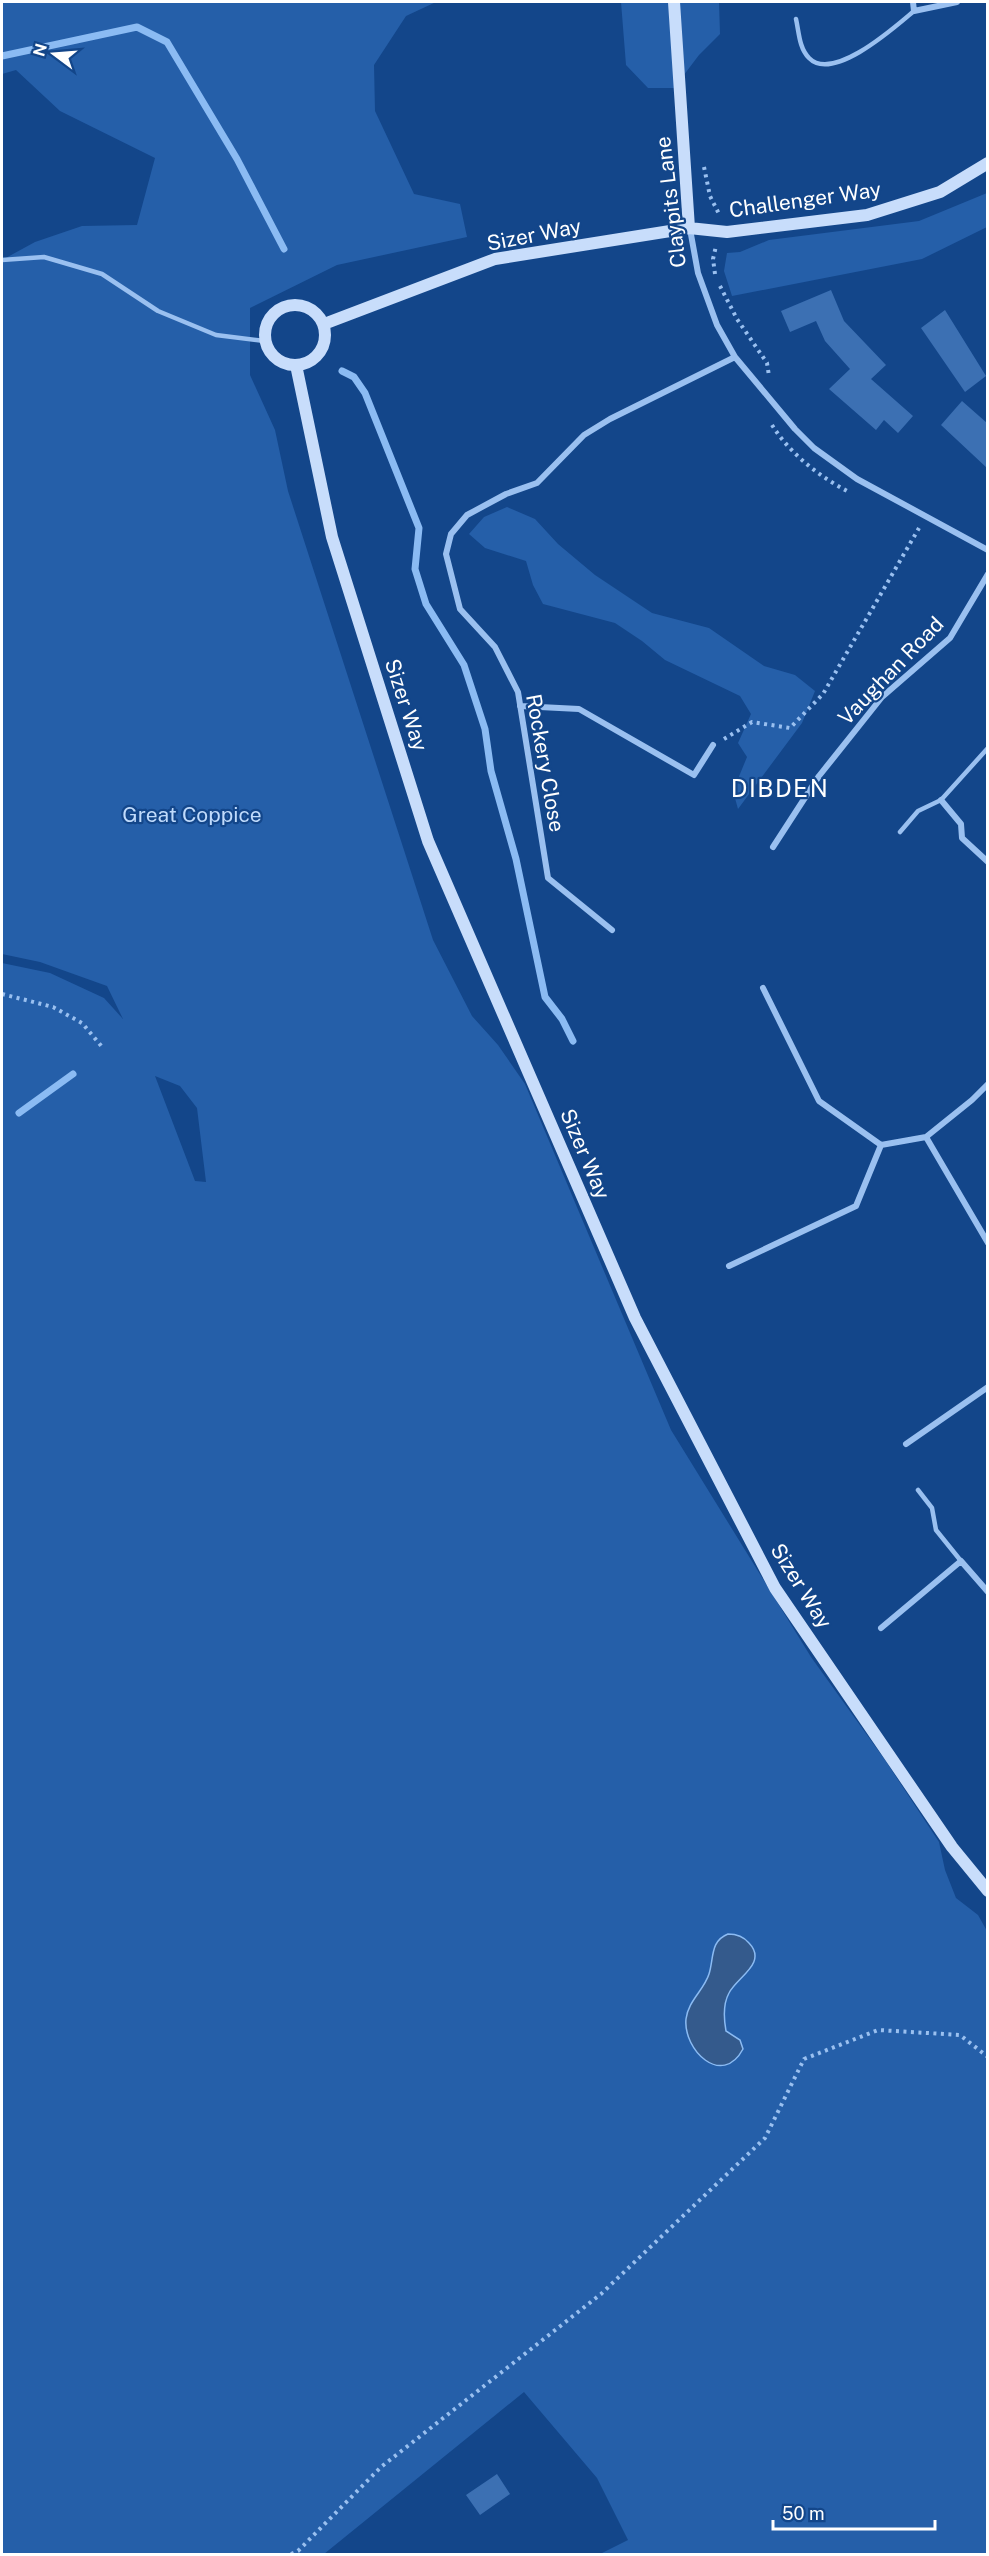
<svg xmlns="http://www.w3.org/2000/svg" width="989" height="2556" font-family="'Public Sans',sans-serif">
<style>
.green{fill:#255fa9;fill-rule:evenodd}
.water{fill:#345a8c;stroke:#8bbbf3;stroke-width:1.5}
.lines{fill:none;stroke-linecap:round;stroke-linejoin:round}
.stream{stroke:#8bbbf3;stroke-width:7}
.building{fill:#3c70b3}
.path{stroke:#9ac0f0;stroke-width:4;stroke-dasharray:3 4.5;stroke-linecap:butt}
.lane{stroke:#9ac0f0;stroke-width:4.5}
.street{stroke:#9ac0f0;stroke-width:6}
.secondary{stroke:#c8ddfb;stroke-width:12}
.labels{text-anchor:middle;stroke-width:4.5;stroke-linejoin:round;paint-order:stroke}
.street-label{font-size:21px;fill:#fff;stroke:#13468a}
.park-label{font-size:21px;fill:#c0dbfc;stroke:#13468a}
.quarter-label{font-size:24px;letter-spacing:1.5px;fill:#fff;stroke:#13468a}
</style>
<rect width="100%" height="100%" fill="#13468a"/>
<path class="green" d="M2 2H436L406 16 374 65 375 111 414 194 460 204 467 237 337 265 250 308V375L275 430 288 491 433 940 472 1016 498 1045 525 1084 671 1430 811 1657 885 1760 939 1842 945 1870 956 1898 978 1915 987 1931V2554H600L628 2540 597 2478 524 2392 324 2554H2V963L50 973 104 998 123 1019 107 986 40 962 2 954V260L35 242 82 226 137 225 155 158 60 111 16 70 2 74ZM155 1076 180 1086 197 1108 206 1182 195 1181Z
M621 2H719L720 34 699 55 674 88H648L626 65Z
M987 193V227L922 259 732 296 724 271 727 253 740 252 769 240 919 221Z
M507 507 535 519 558 544 595 575 652 613 709 628 764 666 795 675 815 691 802 723 738 809 733 791 747 757 738 743 751 714 740 696 665 660 642 641 615 623 543 604 533 585 526 561 485 548 469 534 484 517Z"/>
<path class="water" d="M728 1934C736 1934 744 1937 749 1943 768 1963 737 1977 729 1993 723 2004 724 2020 726 2031L740 2040 743 2049C722 2088 683 2050 686 2019 688 2001 704 1990 709 1974 714 1958 710 1941 728 1934Z"/>
<g class="lines">
<path class="stream" d="M2 56 137 27 167 42 237 159 284 249
M342 371 354 377 365 393 419 528 415 569 426 604 464 665 485 729 491 771 516 859 545 997 562 1019 573 1041
M19 1113 73 1074"/>
</g>
<path class="building" d="M831 290 844 321 886 365 871 379 913 416 898 433 884 420 876 430 829 389 850 369 825 341 816 321 790 332 781 311Z
M945 310 986 376 965 392 921 328Z
M962 401 987 423V468L941 425Z
M497 2474 510 2494 480 2515 466 2495Z"/>
<g class="lines">
<path class="path" d="M704 167 710 196 720 216
M715 274 713 259 716 246
M720 286 737 319 767 363 769 376
M772 425C790 454 820 477 849 492
M724 739 752 722 790 728 823 694 919 528
M2 994 53 1007 82 1023 103 1048
M291 2554 298 2551 381 2467 601 2294 765 2138 804 2059 878 2030 960 2035 988 2057"/>
<path class="lane" d="M796 19C799 32 799 48 809 58 833 83 896 26 914 11
M2 260 44 257 102 274 158 311 216 335 265 341
M900 832 918 811 941 800 987 749
M918 1490 932 1508 936 1530 961 1561"/>
<path class="street" d="M913 2 914 11 957 2
M690 229 698 273 717 325 735 357 795 429 814 448 857 479 988 550
M520 706 579 709 694 775 713 745
M941 800 961 824 962 838 988 862
M773 847 819 776 882 697 950 638 988 574
M612 930 548 878 518 692 495 647 460 609 446 554 451 534 467 515 506 494 537 483 584 435 610 419 735 357
M763 988 819 1101 881 1145 926 1137 972 1100 988 1084
M926 1137 988 1243
M729 1266 856 1206 881 1145
M906 1444 988 1387
M881 1628 961 1561 988 1592"/>
<path class="secondary" d="M674 2 689 228
M265 335a30 30 0 1 1 60 0a30 30 0 1 1-60 0Z
M324 324 495 259 689 228 727 232 867 215 940 192 988 163
M296 365 332 537 428 841 635 1318 775 1588 952 1847 988 1891"/>
</g>
<g class="labels">
<g class="street-label">
<text transform="translate(805 200) rotate(-8)" y="7">Challenger Way</text>
<text transform="translate(671 202) rotate(-97)" y="7">Claypits Lane</text>
<text transform="translate(534 235) rotate(-11)" y="7">Sizer Way</text>
<text transform="translate(891 671) rotate(-46)" y="7">Vaughan Road</text>
<text transform="translate(406 705) rotate(72)" y="7">Sizer Way</text>
<text transform="translate(545 763) rotate(80)" y="7">Rockery Close</text>
<text transform="translate(585 1154) rotate(67)" y="7">Sizer Way</text>
<text transform="translate(801 1586) rotate(58)" y="7">Sizer Way</text>
</g>
<g class="park-label">
<text x="192" y="822">Great Coppice</text>
</g>
<g class="quarter-label">
<text x="780" y="797">DIBDEN</text>
</g>
</g>
<rect width="989" height="2556" fill="none" stroke="#ffffff" stroke-width="6"/>
<g transform="translate(54 54) rotate(286)" stroke="#13468a" stroke-width="4.5" paint-order="stroke">
<path d="M0-4.5L10 22L0 15L-10 22Z" fill="#ffffff"/>
<text y="-9" font-size="16" font-weight="bold" text-anchor="middle" fill="#ffffff">N</text>
</g>
<path d="M773 2520v9h162v-9" fill="none" stroke="#ffffff" stroke-width="3"/>
<text x="782" y="2520" font-size="18" fill="#ffffff" stroke="#13468a" stroke-width="4.5" paint-order="stroke">50 m</text>
</svg>
